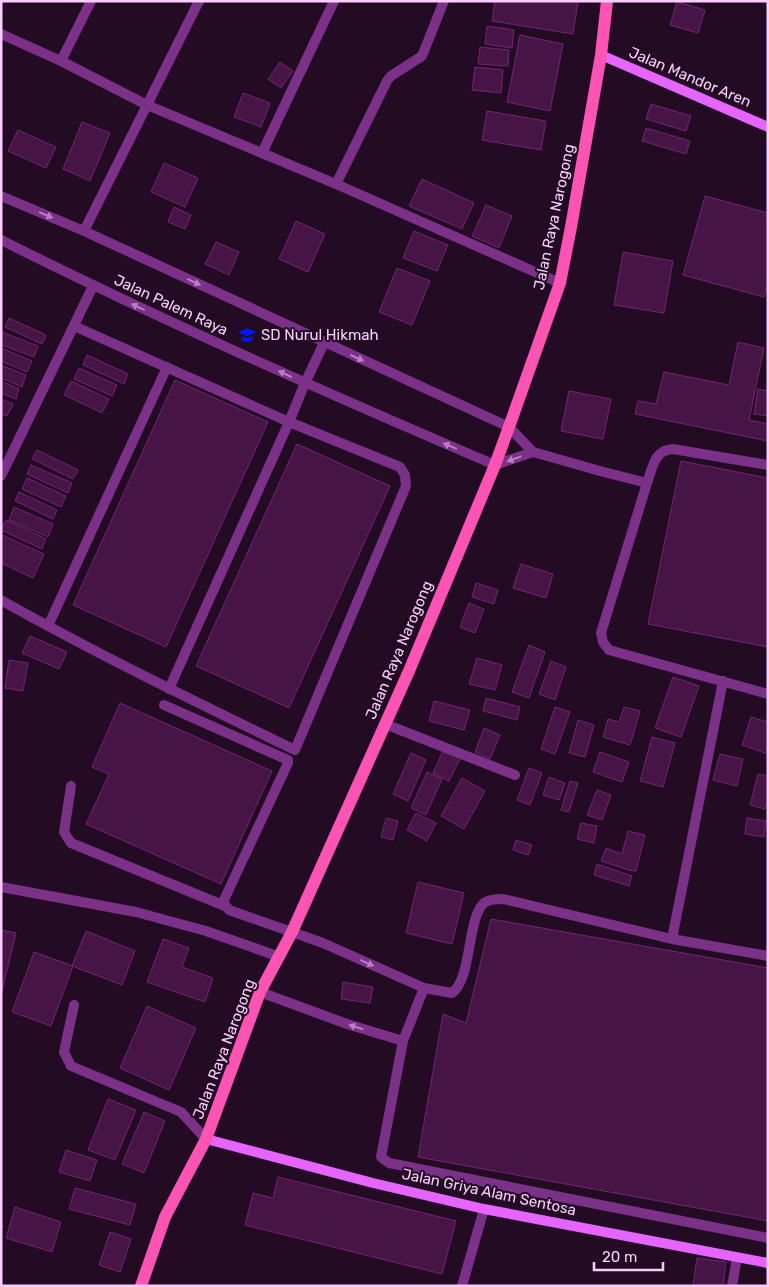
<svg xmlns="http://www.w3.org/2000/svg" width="769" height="1287" font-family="Rubik,sans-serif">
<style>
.building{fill:#461545;stroke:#742474}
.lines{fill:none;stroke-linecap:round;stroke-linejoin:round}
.lane{stroke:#7a3187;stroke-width:10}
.street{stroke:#7a3187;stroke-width:10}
.secondary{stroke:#e664ff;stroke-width:10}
.primary{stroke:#ff54b4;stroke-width:12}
.oneway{fill:#ba7fc3}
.labels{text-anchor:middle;stroke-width:4;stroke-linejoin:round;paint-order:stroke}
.street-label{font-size:15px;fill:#fbcdff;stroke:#220b23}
.poi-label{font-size:15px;fill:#fbcdff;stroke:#220b23;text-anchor:start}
</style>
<rect width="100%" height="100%" fill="#220b23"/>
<path class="building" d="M495 1H578L573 34 492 21Z
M677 2 705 10 698 33 670 25Z
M487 26 514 30 512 48 485 44Z
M520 35 563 44 550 111 507 102Z
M480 47 509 50 508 66 478 64Z
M280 62 293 71 281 88 268 79Z
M475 67 503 70 501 93 472 90Z
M243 93 270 103 261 127 234 117Z
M651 104 691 116 686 131 646 119Z
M487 111 546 121 541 150 482 140Z
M82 122 110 133 90 181 63 169Z
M646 128 690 141 686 154 642 141Z
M18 130 56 147 46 168 8 151Z
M164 163 198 178 185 207 151 192Z
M422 179 474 203 462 229 409 206Z
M705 196 768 213V283L764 297 683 275Z
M486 205 512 216 499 248 472 236Z
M174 207 191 215 185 229 168 222Z
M296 221 325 234 308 272 279 259Z
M414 231 448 245 437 271 403 258Z
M216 242 239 252 229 275 205 264Z
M623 252 673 261 664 313 614 305Z
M397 268 430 281 412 325 379 312Z
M9 318 46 335 42 344 5 327Z
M2 332 38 346 34 357 1 345Z
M738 342 764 348 749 420 768 424V441L635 414 638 401 656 404 664 372 729 385Z
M1 348 32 361 27 372 1 361Z
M87 355 128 374 124 384 83 365Z
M1 365 26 375 22 387 1 378Z
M79 368 117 385 112 396 74 379Z
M175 380 268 422 166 647 73 605Z
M1 381 19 389 16 399 1 393Z
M71 381 109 399 102 413 64 395Z
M758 389 768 391V416L754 414Z
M569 391 611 399 603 439 561 431Z
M1 399 13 404 7 416 1 414Z
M297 444 390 486 289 708 196 666Z
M37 450 78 470 73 479 32 459Z
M681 461 768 478V647L648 624Z
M31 465 72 483 68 493 27 474Z
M27 478 66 496 61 507 22 489Z
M19 492 57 510 53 519 15 501Z
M14 507 53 524 48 537 9 520Z
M6 520 46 539 42 549 1 530Z
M2 535 44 554 33 578 1 563Z
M521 564 553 574 546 598 513 588Z
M476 583 498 590 494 604 472 597Z
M469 603 484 609 475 633 460 627Z
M30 636 67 652 59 669 22 653Z
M529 645 545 652 529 698 512 692Z
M477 658 502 665 495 690 469 684Z
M9 660 28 663 23 691 5 688Z
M551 661 566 667 555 700 539 694Z
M673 677 699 686 681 737 655 728Z
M486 698 520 707 517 720 483 711Z
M434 701 470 710 464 730 429 721Z
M120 703 272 771 221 884 86 824 109 774 92 767Z
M555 707 570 712 555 754 541 749Z
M624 707 640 711 630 745 603 737 608 719 619 722Z
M751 717 768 722V754L742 745Z
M578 720 594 725 585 757 569 753Z
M484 728 500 735 490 759 475 752Z
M652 737 675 743 663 787 640 781Z
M444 749 461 757 449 781 433 773Z
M600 752 629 762 622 782 593 772Z
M411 753 426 760 408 801 393 794Z
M720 754 743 759 737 786 713 780Z
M529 768 542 773 530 805 517 800Z
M427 772 442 779 426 815 411 808Z
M758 774 768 776V797L765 809 750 805Z
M549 777 565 783 559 800 543 795Z
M462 778 485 791 464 829 441 816Z
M570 781 578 783 569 812 561 810Z
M597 790 611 795 602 820 587 815Z
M416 813 436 823 427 841 407 830Z
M386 818 398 821 393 840 381 837Z
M747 818 766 821 764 837 745 834Z
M581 823 597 826 594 843 577 839Z
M628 831 645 835 636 871 629 870 601 861 606 848 622 854Z
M516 840 532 845 528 855 513 850Z
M597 864 632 876 629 886 594 875Z
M418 882 464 893 452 944 406 933Z
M491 919 768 968V1221L418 1157 443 1014 466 1023Z
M1 930 16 933 1 995Z
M86 931 135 951 122 985 72 966Z
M163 939 189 948 182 967 213 978 205 1002 147 982Z
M34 952 73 966 51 1026 12 1012Z
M343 982 373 987 370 1003 341 999Z
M147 1006 196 1028 169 1090 120 1068Z
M108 1099 136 1110 115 1160 88 1150Z
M144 1112 165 1121 144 1173 122 1164Z
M66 1150 97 1160 90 1181 59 1172Z
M278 1177 456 1221 442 1274 245 1225 253 1193 273 1198Z
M75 1188 136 1204 130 1225 69 1209Z
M15 1207 61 1222 52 1252 6 1238Z
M110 1232 131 1239 120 1272 99 1265Z
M697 1258 726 1262 723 1286H693Z"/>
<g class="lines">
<path class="lane" d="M509 427 533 452 600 471 647 483 601 633 603 642 609 650 768 694
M495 465 533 452
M1 476 93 286
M647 483C653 467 654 450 673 449L768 465
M1 600C97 654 196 702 295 750L406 486 405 475 400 467 289 422 74 326
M48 626 167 367
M169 689 289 422 305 383 324 343
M164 705 288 760V763L223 902 229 910 323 943 424 988 452 993C472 979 467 918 484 903 489 899 497 899 503 899L672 939 768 956
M71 786 64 832 71 843 225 906
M1 887 136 912 206 931 280 957
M672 939 723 681
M424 988 403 1041 381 1157 389 1163 768 1238
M260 992 347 1024 403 1041
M74 1005 64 1052 71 1066 181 1112 206 1139"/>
<path class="street" d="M1 34 61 61 147 105 336 184 560 283
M61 61 91 1
M262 153 334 1
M336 184 387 81 391 76 422 56 444 1
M1 196 84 231 509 427
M84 231 199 1
M1 240C163 321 329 394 495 465
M385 724 515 775
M462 1286 484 1209
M732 1286 737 1258"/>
<path class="secondary" d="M601 55 768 127
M206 1139 373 1183 484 1209 768 1263"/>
<path class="primary" d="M141 1286 165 1217 206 1139 260 992 292 932 409 671 495 465 509 427 560 283 571 227 601 55 607 1"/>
</g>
<defs><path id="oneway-solid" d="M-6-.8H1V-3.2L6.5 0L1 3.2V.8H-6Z" transform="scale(1.25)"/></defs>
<g class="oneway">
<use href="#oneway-solid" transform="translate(46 215) rotate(23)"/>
<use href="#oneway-solid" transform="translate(194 282) rotate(25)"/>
<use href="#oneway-solid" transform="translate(138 307) rotate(-155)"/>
<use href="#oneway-solid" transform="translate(357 358) rotate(24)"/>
<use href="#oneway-solid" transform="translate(285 374) rotate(-155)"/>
<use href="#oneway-solid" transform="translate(450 446) rotate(-157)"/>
<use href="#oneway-solid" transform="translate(514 459) rotate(161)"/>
<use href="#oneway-solid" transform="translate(367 963) rotate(24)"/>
<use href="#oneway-solid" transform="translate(356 1027) rotate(-163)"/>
</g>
<defs>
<g id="school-bare" transform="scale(1.35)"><path d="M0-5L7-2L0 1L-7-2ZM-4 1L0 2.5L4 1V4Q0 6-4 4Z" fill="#0016f8" stroke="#220b23" stroke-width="2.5" paint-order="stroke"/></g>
</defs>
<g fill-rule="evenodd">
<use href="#school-bare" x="247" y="335"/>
</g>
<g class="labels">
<g class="street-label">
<text transform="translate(690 77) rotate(23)" y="5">Jalan Mandor Aren</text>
<text transform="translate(554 217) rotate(-78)" y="5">Jalan Raya Narogong</text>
<text transform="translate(171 305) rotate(25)" y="5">Jalan Palem Raya</text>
<text transform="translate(399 650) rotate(-67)" y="5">Jalan Raya Narogong</text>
<text transform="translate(224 1049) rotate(-69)" y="5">Jalan Raya Narogong</text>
<text transform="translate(489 1192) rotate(12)" y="5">Jalan Griya Alam Sentosa</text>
</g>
<g class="poi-label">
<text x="261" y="340">SD Nurul Hikmah</text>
</g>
</g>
<rect width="769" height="1287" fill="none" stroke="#fbcdff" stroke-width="5"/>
<path d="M594 1262v8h69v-8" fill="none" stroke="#fbcdff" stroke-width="2.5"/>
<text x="602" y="1262" font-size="15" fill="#fbcdff" stroke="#220b23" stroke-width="4" paint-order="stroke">20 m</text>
</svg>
